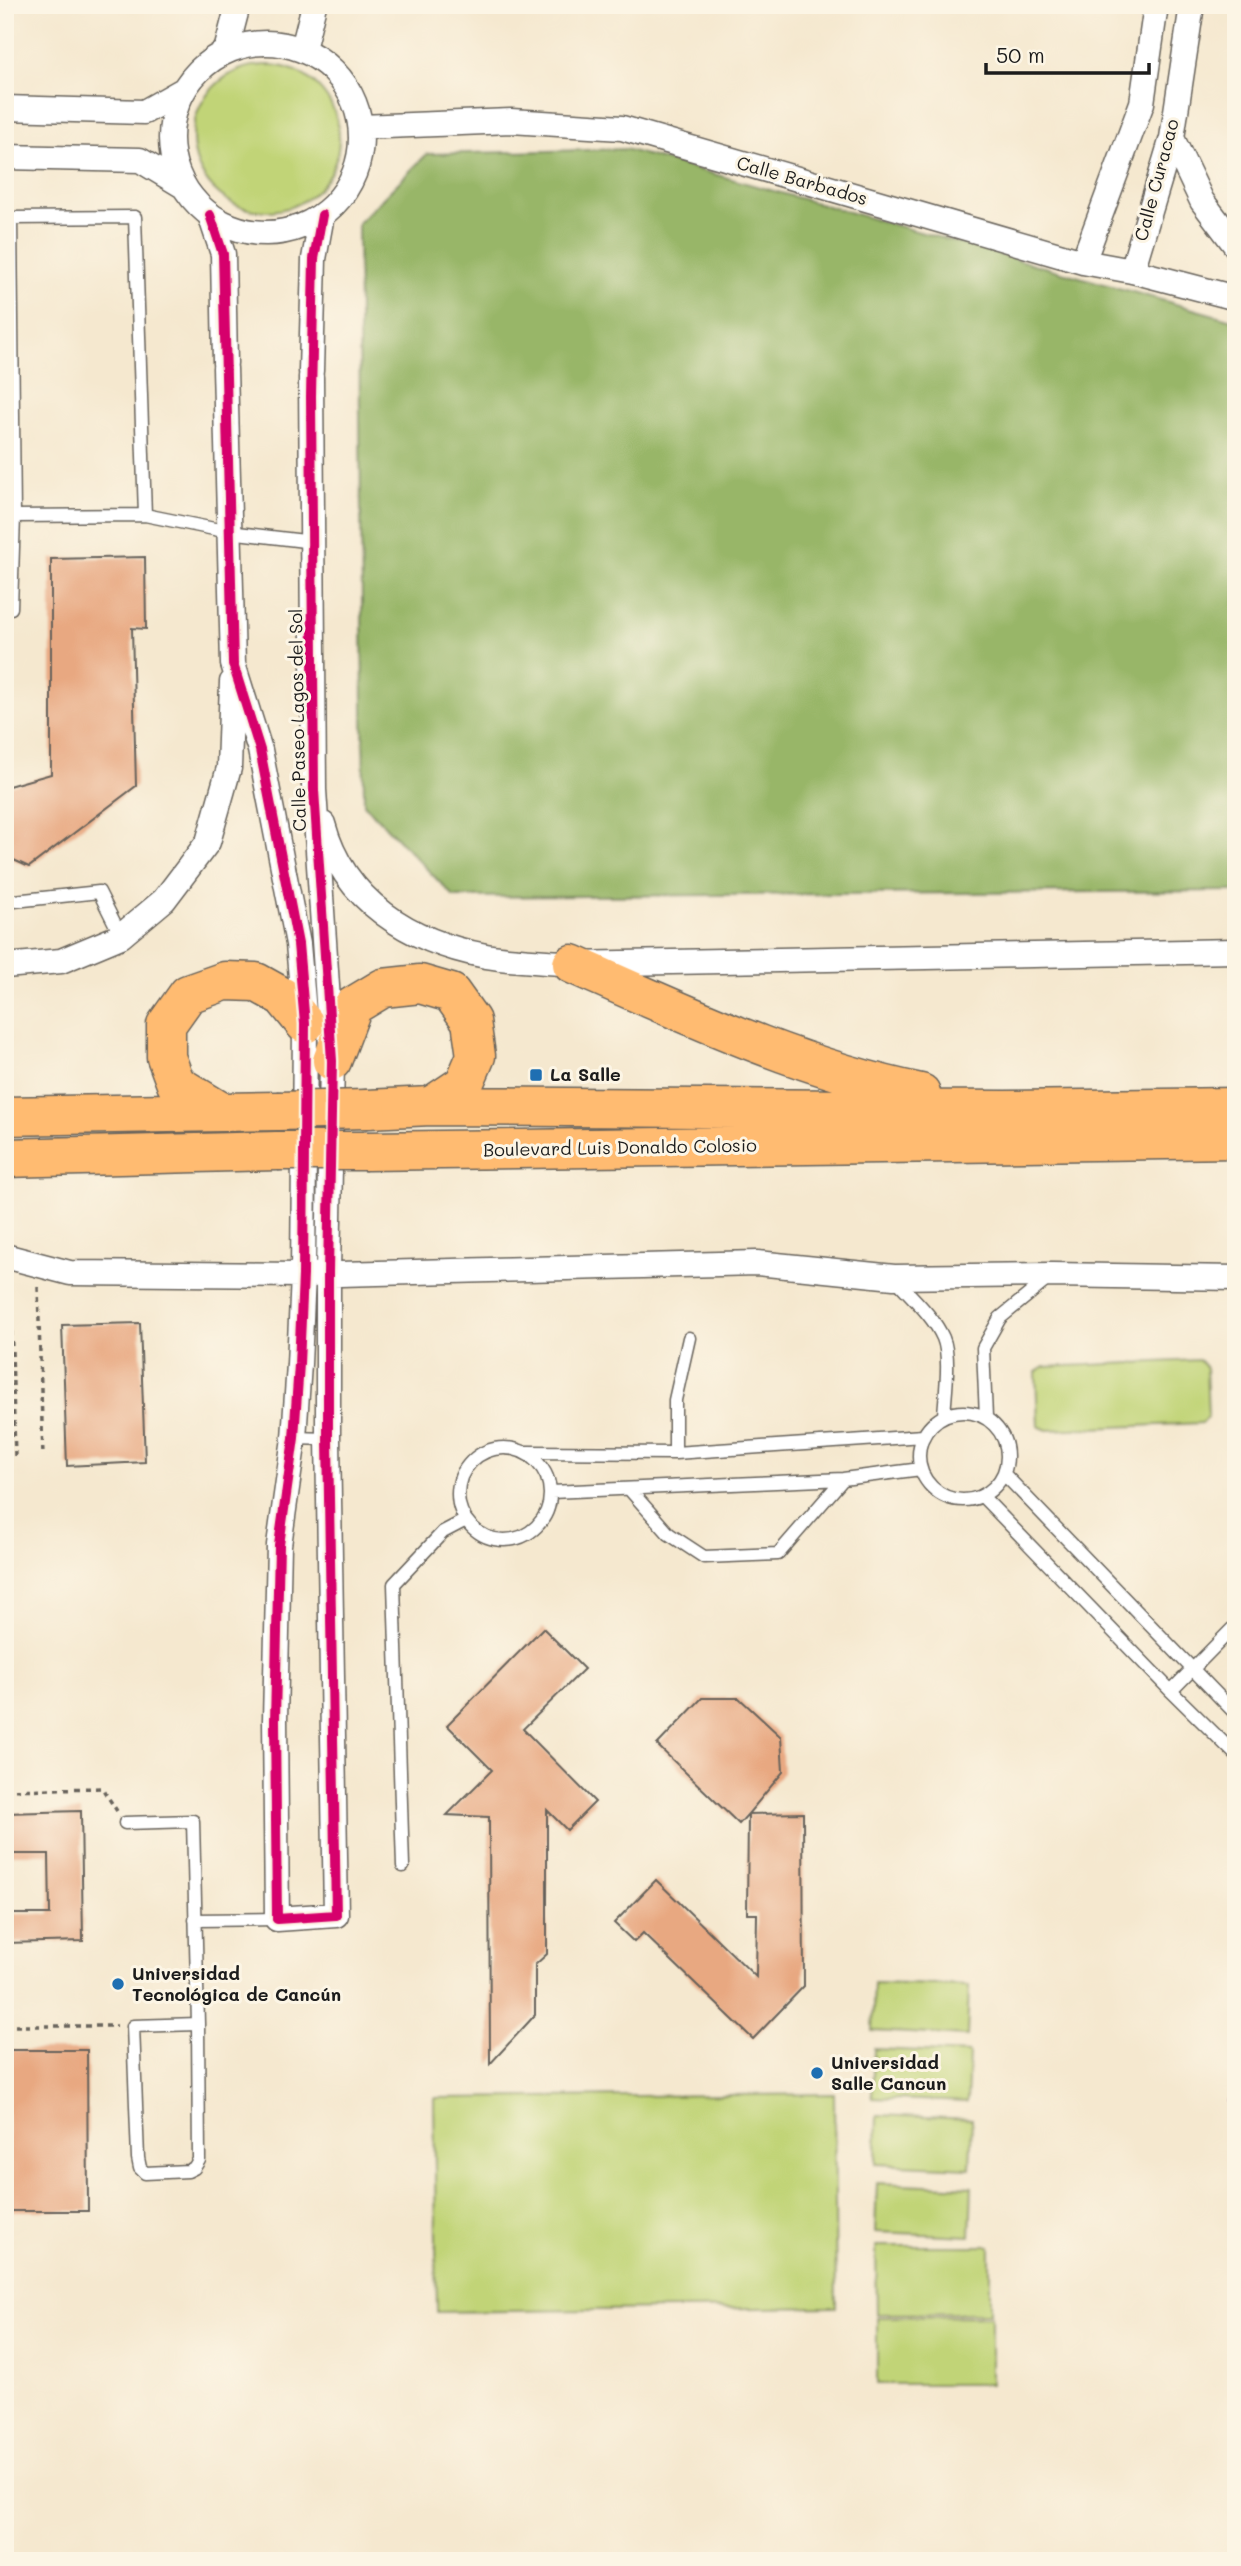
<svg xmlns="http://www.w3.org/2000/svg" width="1241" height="2566" font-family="Mali,sans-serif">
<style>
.green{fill:#c1d477;stroke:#6e784a;stroke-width:2}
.forest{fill:#98b668;stroke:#5a6942;stroke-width:2}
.building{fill:#e8a881}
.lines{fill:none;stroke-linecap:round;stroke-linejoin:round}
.service-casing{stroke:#68635b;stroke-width:15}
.minor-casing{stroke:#68635b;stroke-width:27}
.primary-casing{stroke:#68635b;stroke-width:41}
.path{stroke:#68635b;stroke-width:3.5;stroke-dasharray:5 5;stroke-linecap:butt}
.service{stroke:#fff;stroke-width:12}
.minor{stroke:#fff;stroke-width:24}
.primary{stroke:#ffbb71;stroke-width:38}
.primary-bridge-casing{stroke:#68635b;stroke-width:41;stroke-linecap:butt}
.primary-bridge{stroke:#ffbb71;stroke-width:38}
.quiet{stroke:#8e44ad;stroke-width:9;stroke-dasharray:18 9;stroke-linecap:butt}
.cycleway-casing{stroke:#fcf5e5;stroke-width:15}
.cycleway{stroke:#d6006c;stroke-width:10}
.poi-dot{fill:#1f6fb2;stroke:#fcf5e5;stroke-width:2.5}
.labels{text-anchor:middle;stroke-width:6;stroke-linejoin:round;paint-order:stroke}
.street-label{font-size:18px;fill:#1c1c1c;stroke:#fcf5e5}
.poi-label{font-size:18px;font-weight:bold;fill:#1c1c1c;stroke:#fcf5e5;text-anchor:start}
</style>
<rect width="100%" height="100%" fill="#fcf5e5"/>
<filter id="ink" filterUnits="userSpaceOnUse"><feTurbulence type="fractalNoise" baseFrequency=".0143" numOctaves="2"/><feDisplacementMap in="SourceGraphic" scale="14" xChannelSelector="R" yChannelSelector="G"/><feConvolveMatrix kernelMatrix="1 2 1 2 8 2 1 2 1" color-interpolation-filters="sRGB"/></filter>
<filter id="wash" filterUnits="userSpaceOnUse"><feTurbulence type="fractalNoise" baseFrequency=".00686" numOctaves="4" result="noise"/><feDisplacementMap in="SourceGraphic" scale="28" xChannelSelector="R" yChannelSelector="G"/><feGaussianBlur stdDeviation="1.57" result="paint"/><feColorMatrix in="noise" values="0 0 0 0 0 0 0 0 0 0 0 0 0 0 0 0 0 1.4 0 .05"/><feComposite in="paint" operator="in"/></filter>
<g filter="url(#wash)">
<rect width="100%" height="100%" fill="#f5e8cf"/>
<path class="green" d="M193 138a73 73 0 1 1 146 0a73 73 0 1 1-146 0Z
M1199 1360 1206 1368 1208 1416 1202 1423 1047 1430 1038 1426 1036 1372 1044 1367Z
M874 1983 969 1986 967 2036 872 2031Z
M874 2049 969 2053 967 2102 872 2098Z
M834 2094 836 2307 437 2312 434 2098Z
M877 2115 972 2119 970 2168 876 2164Z
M877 2183 972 2187 970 2236 875 2232Z
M876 2246H990V2313L877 2314Z
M991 2316V2384H877V2317Z"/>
<path class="forest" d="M625 149 1236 321V891L454 897 364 804 358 223 427 154Z"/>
<g id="blocks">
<path class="building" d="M145 557 146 629 132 628 136 786 29 867 5 856V787L51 774V559Z
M140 1323 145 1462 67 1466 62 1325Z
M543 1628 584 1669 523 1729 595 1802 567 1830 547 1810V1954L535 1965V2015L490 2064 489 1817 447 1815 492 1770 447 1725Z
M702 1698H739L781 1737 783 1772 748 1814 803 1813 804 1986 753 2039 643 1933 634 1942 614 1923 656 1880 756 1977 757 1914H747L748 1814 739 1824 657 1745Z
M81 1811 83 1941 5 1943V1914H50L49 1854H5V1813Z
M7 2050H87L88 2211H8Z"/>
</g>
</g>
<g filter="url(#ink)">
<use href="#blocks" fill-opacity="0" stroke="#68635b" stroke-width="2"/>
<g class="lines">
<g class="service-casing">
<path id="service" d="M14 516 11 218 135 217 145 515
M5 608H11L14 516 145 515 229 532 313 542
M5 902 99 892 121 936
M894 1277C910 1296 933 1315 943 1338 951 1357 945 1395 944 1416
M919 1456a44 44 0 1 1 88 0a44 44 0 1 1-88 0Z
M986 1417 983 1348 1000 1318 1049 1278
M294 1438 328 1439
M458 1494a46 46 0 1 1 92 0a46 46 0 1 1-92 0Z
M526 1452 675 1453 923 1436
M675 1453V1400L689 1338
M1004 1474 1236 1714
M630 1490 669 1534 704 1557 778 1554 843 1479
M551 1492 843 1479 921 1469
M983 1497 1171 1691 1236 1755
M1171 1691 1232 1629
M125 1823 193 1821 198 2024 199 2160 194 2168 188 2171 145 2173 140 2168 138 2158 133 2026 198 2024
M403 1866 394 1584 443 1532 466 1520
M195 1920 277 1919"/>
</g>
<g class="minor-casing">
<path id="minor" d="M171 138a95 95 0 1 1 190 0a95 95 0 1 1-190 0Z
M303 49 314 5
M226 51 238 5
M5 108 144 112 183 90
M361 127 511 121 622 128 1083 262 1132 271 1236 298
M1172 138 1202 201 1236 246
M5 157 140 160 183 186
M210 215 223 254 225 363
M1083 262 1142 103 1156 5
M1132 271 1172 138 1192 5
M225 368 233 664 260 750 298 944 305 1024 303 1275 299 1364 294 1438 279 1545 275 1720 277 1919 336 1915 328 1439V1272L332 1061 314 790 311 377
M311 371 314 259 322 215
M323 824C344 902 411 942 486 956 514 961 544 961 572 964L1236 951
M5 966 61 961 121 936 164 900 208 842 229 768 232 682
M5 1256 70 1273 303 1275 757 1263 894 1277 1052 1275 1236 1278"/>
</g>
<g class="primary-casing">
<path id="primary" d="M572 964C685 1014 799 1068 921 1093
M332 1061 353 1006 383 988 420 984 451 993 471 1021 476 1056 464 1084 431 1106
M367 1109 431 1106 1005 1110 1236 1107
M220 1111 176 1084 166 1057V1025L188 994 225 981 256 982 283 997 305 1024
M5 1116 277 1111
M366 1151 1236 1139
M5 1158 278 1151"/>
</g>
<path class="path" d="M10 1281 15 1457
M38 1287 43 1457
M5 1790 102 1788 117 1811
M5 2026H117"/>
<use href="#service" class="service"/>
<use href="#minor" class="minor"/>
<use href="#primary" class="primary"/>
<g class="primary-bridge-casing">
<path id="primary-bridge" d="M277 1111 367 1109
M278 1151H366"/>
</g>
<use href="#primary-bridge" class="primary-bridge"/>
<path class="quiet" d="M1225 2097 1236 2098"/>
<g class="cycleway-casing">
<path id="cycleway" d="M210 215 223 254 233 664 260 750 298 944 305 1024 303 1275 299 1364 294 1438 279 1545 275 1720 277 1919 336 1915 328 1439V1272L332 1061 314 790 311 396 314 259 322 215"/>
</g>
<use href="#cycleway" class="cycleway"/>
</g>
</g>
<g class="poi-dot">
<rect x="529" y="1068" width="14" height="14" rx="3.5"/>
<circle cx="118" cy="1984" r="7"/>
<circle cx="817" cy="2073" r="7"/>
</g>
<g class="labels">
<g class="street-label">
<text transform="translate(1157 180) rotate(-75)" y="6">Calle Curacao</text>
<text transform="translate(802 181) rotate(16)" y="6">Calle Barbados</text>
<text transform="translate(298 720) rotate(-91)" y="6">Calle Paseo Lagos del Sol</text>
<text transform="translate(620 1148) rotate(-1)" y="6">Boulevard Luis Donaldo Colosio</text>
</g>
<g class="poi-label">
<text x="550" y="1081">La Salle</text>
<text x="132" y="1980">Universidad<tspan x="132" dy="21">Tecnológica de Cancún</tspan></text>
<text x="831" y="2069">Universidad<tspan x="831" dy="21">Salle Cancun</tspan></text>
</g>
</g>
<rect width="1241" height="2566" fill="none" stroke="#fcf5e5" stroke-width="28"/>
<path d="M986 63v10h163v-10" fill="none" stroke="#1c1c1c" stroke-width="3.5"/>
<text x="996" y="63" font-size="21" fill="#1c1c1c" stroke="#fcf5e5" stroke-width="5" paint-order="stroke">50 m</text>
</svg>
